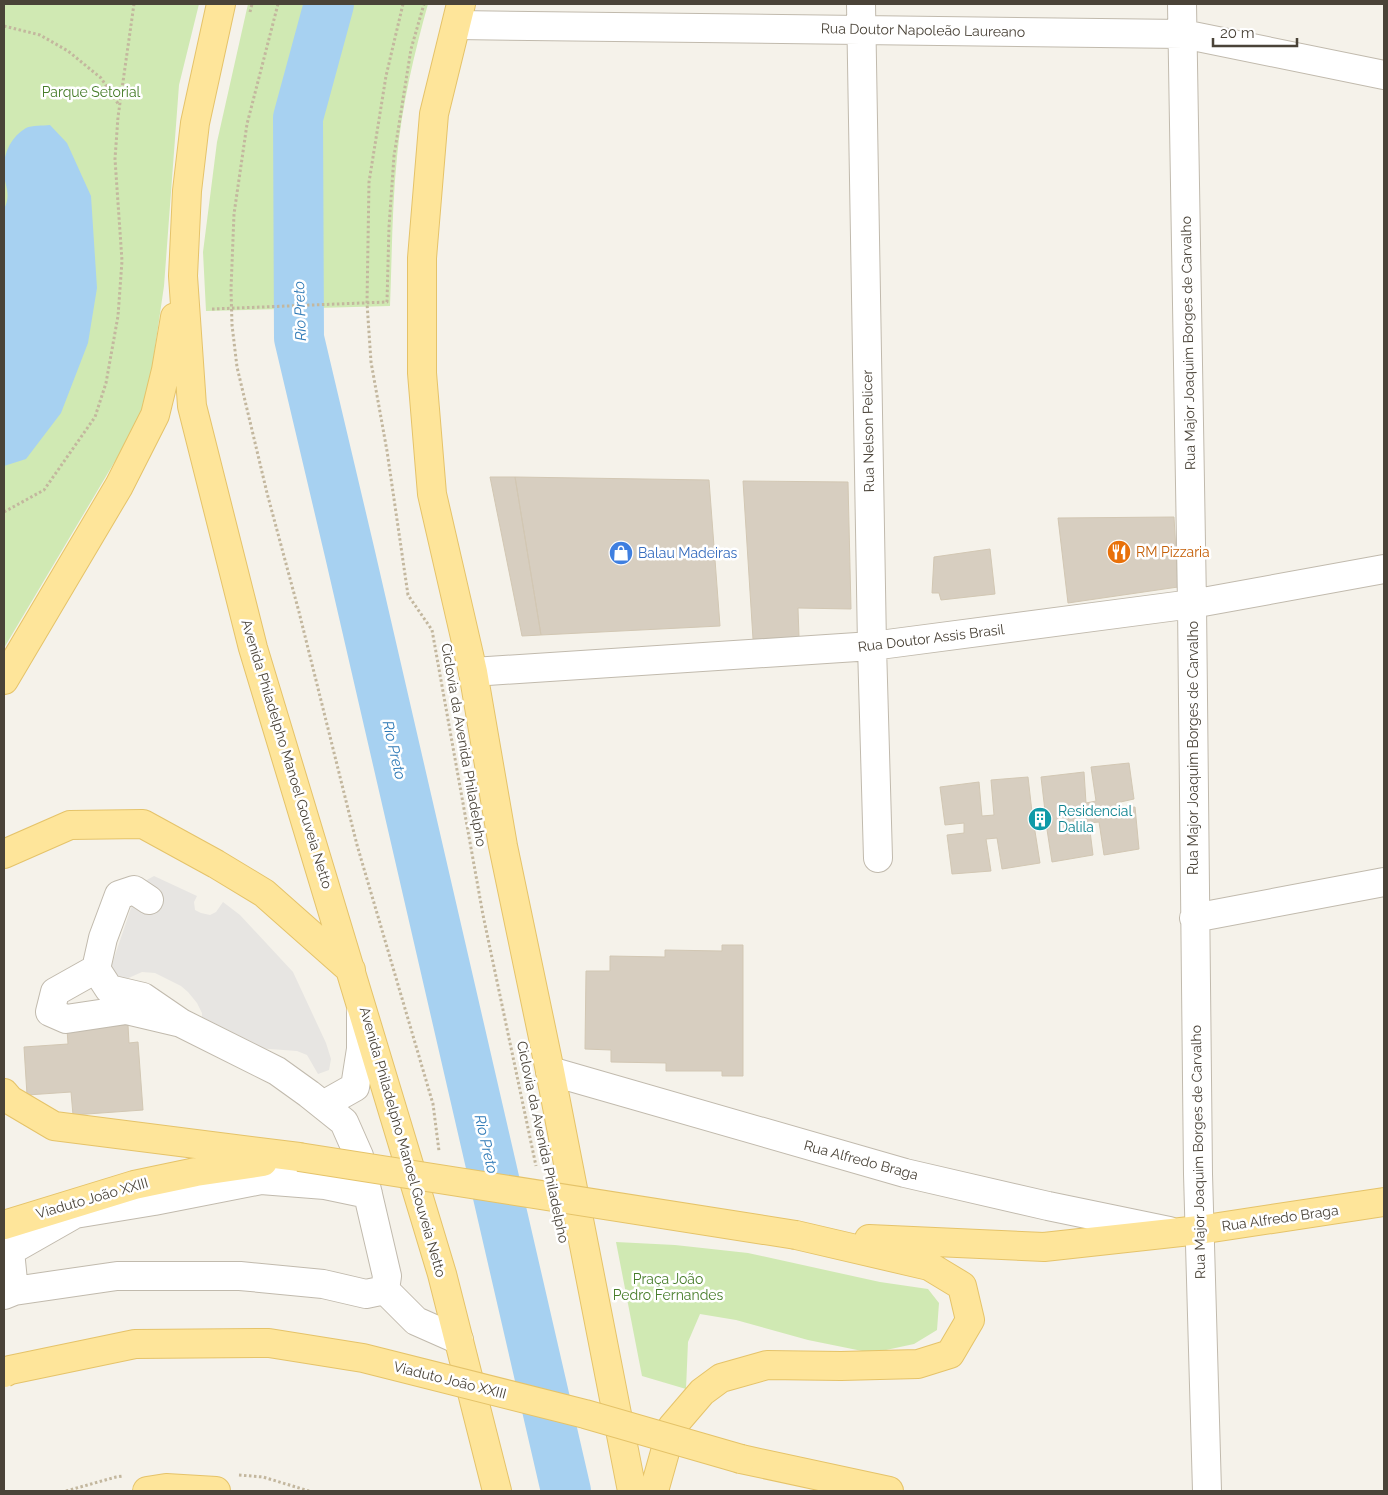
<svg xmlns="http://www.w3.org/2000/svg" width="1388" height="1495" font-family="Raleway,sans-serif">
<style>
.green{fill:#d0e9b3}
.parking{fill:#e7e5e2}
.water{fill:#a7d1f1}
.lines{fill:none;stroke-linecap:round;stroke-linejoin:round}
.river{stroke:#a7d1f1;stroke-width:50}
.building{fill:#d7cec0;stroke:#d2c7b3}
.minor-casing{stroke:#c1baad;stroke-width:30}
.major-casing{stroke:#e5c369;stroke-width:30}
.path{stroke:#c3b79e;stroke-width:3;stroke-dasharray:2.5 2.5;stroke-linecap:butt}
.minor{stroke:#fff;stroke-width:28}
.major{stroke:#fee59a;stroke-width:28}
.major-bridge-casing{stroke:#e5c369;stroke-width:30;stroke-linecap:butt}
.major-bridge{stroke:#fee59a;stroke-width:28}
.labels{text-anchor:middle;stroke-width:5;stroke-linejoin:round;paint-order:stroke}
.street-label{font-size:14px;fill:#4a4338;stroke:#fff}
.park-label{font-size:14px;fill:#477d2a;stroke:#fff}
.food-label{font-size:14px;fill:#c56008;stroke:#fff;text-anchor:start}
.shop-label{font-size:14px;fill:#366cbe;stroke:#fff;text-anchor:start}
.culture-label{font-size:14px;fill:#0d838f;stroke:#fff;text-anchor:start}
.water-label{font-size:15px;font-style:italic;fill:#2f7ab7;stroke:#fff}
</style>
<rect width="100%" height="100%" fill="#f5f2ea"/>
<path class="green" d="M4 4H199L179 85 164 286 151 375 143 414 4 648Z
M248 4H428C414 54 402 105 397 157 392 206 392 256 390 306L206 311 203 252 217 142Z
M616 1242 675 1245 748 1253 880 1282 928 1289 939 1303 937 1330 914 1344 872 1353 808 1340 736 1320 700 1314 688 1342 686 1389 642 1376Z"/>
<path class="parking" d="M154 876 197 896 194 902 195 910 201 913 210 915 216 912 223 902 240 915 293 972 326 1043 331 1059 329 1070 318 1074 307 1055 297 1051 256 1048 202 1021V1013L197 1003 188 992 181 986 155 973 142 972 124 980 118 978 115 975 111 967 131 908 145 881Z"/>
<path class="water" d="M50 125 67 143 91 196 97 288 88 343 61 413 26 459 4 466V209C11 195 6 189 4 175 2 156 10 137 26 128 32 125 43 126 50 125Z"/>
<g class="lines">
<path class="river" d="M329 4 298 118 299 338 350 554 566 1491"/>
</g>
<path class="building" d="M490 477H515L541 635 522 636Z
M515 477 709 480 720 626 541 635Z
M743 481 848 482 851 609 798 608 799 637 753 639Z
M1174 517 1178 587 1068 603 1058 518Z
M990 549 995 594 941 600 939 593H932L934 557Z
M1129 763 1134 799 1116 803 1117 809 1135 807 1139 849 1104 855 1099 822 1089 823 1093 855 1052 862 1046 823 1034 825 1040 863 1002 869 997 838 986 839 991 871 952 874 947 835 964 833V823L945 825 940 787 979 782 982 816 994 815 991 780 1028 777 1032 812 1045 811 1041 777 1084 772 1086 803 1096 801 1091 767Z
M722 945H743V1076H722V1071H666V1063L611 1062V1050L585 1049 586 971H610V956L665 957V950L722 951Z
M128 1025 129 1043 138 1042 143 1110 73 1115 71 1092 27 1095 24 1047 68 1044 67 1029Z"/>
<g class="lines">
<g class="minor-casing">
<path id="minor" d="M861 4 872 646 878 858
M1182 4 1192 604 1198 1174 1207 1491
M457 25 1183 34 1384 75
M473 672 872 646 1192 604 1384 569
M1194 918 1384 882
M96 969 103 938 119 895 134 890 149 900
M550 1071 905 1173 1048 1206 1169 1231
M323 1105 355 1087 361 1049V1013
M385 1290 416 1321 459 1340
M14 1291 10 1251 75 1214 154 1201 261 1180 325 1185 368 1194
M4 1295 14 1291 117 1276H240L323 1284 366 1294 385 1290 387 1276 359 1156 344 1122 309 1094 277 1071 181 1023 143 997 109 989 96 969 55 992 50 1012 66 1019 126 1010 181 1023"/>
</g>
<g class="major-casing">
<path id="major" d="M221 4 195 123 187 191 183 276 192 406 253 648 442 1274 497 1491
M461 4 434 114 422 258V373L432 494 473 672 503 846 550 1071 632 1491
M4 680 119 486 155 415 166 370 175 317
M4 854 70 825 143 824 216 864 264 893 351 970
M4 1093 10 1100 54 1126 299 1157
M4 1225 134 1185 196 1172 263 1162
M869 1239 1044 1247 1199 1230 1384 1202
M741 1459 889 1491
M147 1491 166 1488 216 1491
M654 1491 672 1427 702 1392 721 1378 767 1365 841 1366 918 1364 950 1354 970 1320 962 1286 929 1266 796 1235"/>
</g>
<path class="path" d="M278 4 247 124 234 214 231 289 232 325 237 367 267 493 299 612 357 845 433 1104 439 1151
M403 4 386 76 369 182 367 303 371 362 387 451 408 595 432 630 483 915 536 1166
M250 12 252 4
M4 26 40 35 68 51 101 78 119 105
M212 309 387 302 389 227 394 156 411 49 424 4
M4 512 44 490 95 417 106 383 118 316 122 261 115 159 118 117 134 4
M239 1475 263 1477 309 1491
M66 1491 116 1477 123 1476"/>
<use href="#minor" class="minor"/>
<use href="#major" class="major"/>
<g class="major-bridge-casing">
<path id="major-bridge" d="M299 1157 796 1235
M4 1373 10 1370 135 1344 269 1343 363 1358 585 1414 741 1459"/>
</g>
<use href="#major-bridge" class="major-bridge"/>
</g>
<defs>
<g id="restaurant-disc" transform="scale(1.25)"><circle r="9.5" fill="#e8710a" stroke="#fff"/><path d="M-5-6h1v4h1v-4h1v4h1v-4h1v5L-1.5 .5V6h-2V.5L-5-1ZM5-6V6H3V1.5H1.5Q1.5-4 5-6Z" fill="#fff"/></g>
<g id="shop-disc" transform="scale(1.25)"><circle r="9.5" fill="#3f7fe0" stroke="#fff"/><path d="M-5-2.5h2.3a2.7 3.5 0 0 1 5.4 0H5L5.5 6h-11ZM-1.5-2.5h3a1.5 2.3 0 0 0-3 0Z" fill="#fff"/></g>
<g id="building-disc" transform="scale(1.25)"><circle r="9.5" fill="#0f9aa8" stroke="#fff"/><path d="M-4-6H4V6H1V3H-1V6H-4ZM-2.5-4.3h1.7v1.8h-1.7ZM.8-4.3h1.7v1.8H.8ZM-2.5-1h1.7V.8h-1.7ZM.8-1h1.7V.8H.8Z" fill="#fff"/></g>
</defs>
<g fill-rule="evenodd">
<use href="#restaurant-disc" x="1119" y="552"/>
<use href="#shop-disc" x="621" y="553"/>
<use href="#building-disc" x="1040" y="819"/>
</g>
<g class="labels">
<g class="street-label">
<text transform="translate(923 30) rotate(1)" y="5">Rua Doutor Napoleão Laureano</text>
<text transform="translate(1188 343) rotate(-91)" y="5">Rua Major Joaquim Borges de Carvalho</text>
<text transform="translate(868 431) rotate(-91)" y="5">Rua Nelson Pelicer</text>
<text transform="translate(931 638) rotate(-7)" y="5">Rua Doutor Assis Brasil</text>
<text transform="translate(464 745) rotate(80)" y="5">Ciclovia da Avenida Philadelpho</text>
<text transform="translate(1193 748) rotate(-90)" y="5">Rua Major Joaquim Borges de Carvalho</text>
<text transform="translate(287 754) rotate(73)" y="5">Avenida Philadelpho Manoel Gouveia Netto</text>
<text transform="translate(403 1142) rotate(74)" y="5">Avenida Philadelpho Manoel Gouveia Netto</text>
<text transform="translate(543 1142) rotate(78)" y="5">Ciclovia da Avenida Philadelpho</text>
<text transform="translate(1198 1152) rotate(-91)" y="5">Rua Major Joaquim Borges de Carvalho</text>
<text transform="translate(861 1160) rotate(15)" y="5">Rua Alfredo Braga</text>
<text transform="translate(92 1198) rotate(-16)" y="5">Viaduto João XXIII</text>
<text transform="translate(1280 1218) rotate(-8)" y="5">Rua Alfredo Braga</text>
<text transform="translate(450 1380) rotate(14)" y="5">Viaduto João XXIII</text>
</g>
<g class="park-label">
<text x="91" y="97">Parque Setorial</text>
<text x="668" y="1284">Praça João<tspan x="668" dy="16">Pedro Fernandes</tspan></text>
</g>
<g class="food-label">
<text x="1136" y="557">RM Pizzaria</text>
</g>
<g class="shop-label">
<text x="638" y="558">Balau Madeiras</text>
</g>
<g class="culture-label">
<text x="1058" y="816">Residencial<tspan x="1058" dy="16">Dalila</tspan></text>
</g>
<g class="water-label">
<text transform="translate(300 311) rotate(-92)" y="5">Rio Preto</text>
<text transform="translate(394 750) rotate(77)" y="5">Rio Preto</text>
<text transform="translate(486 1144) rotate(77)" y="5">Rio Preto</text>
</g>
</g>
<rect width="1388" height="1495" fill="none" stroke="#4a4338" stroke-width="10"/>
<path d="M1213 38v8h84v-8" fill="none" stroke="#4a4338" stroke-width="2.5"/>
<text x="1220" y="38" font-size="15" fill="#4a4338" stroke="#ffffff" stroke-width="4" paint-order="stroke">20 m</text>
</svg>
